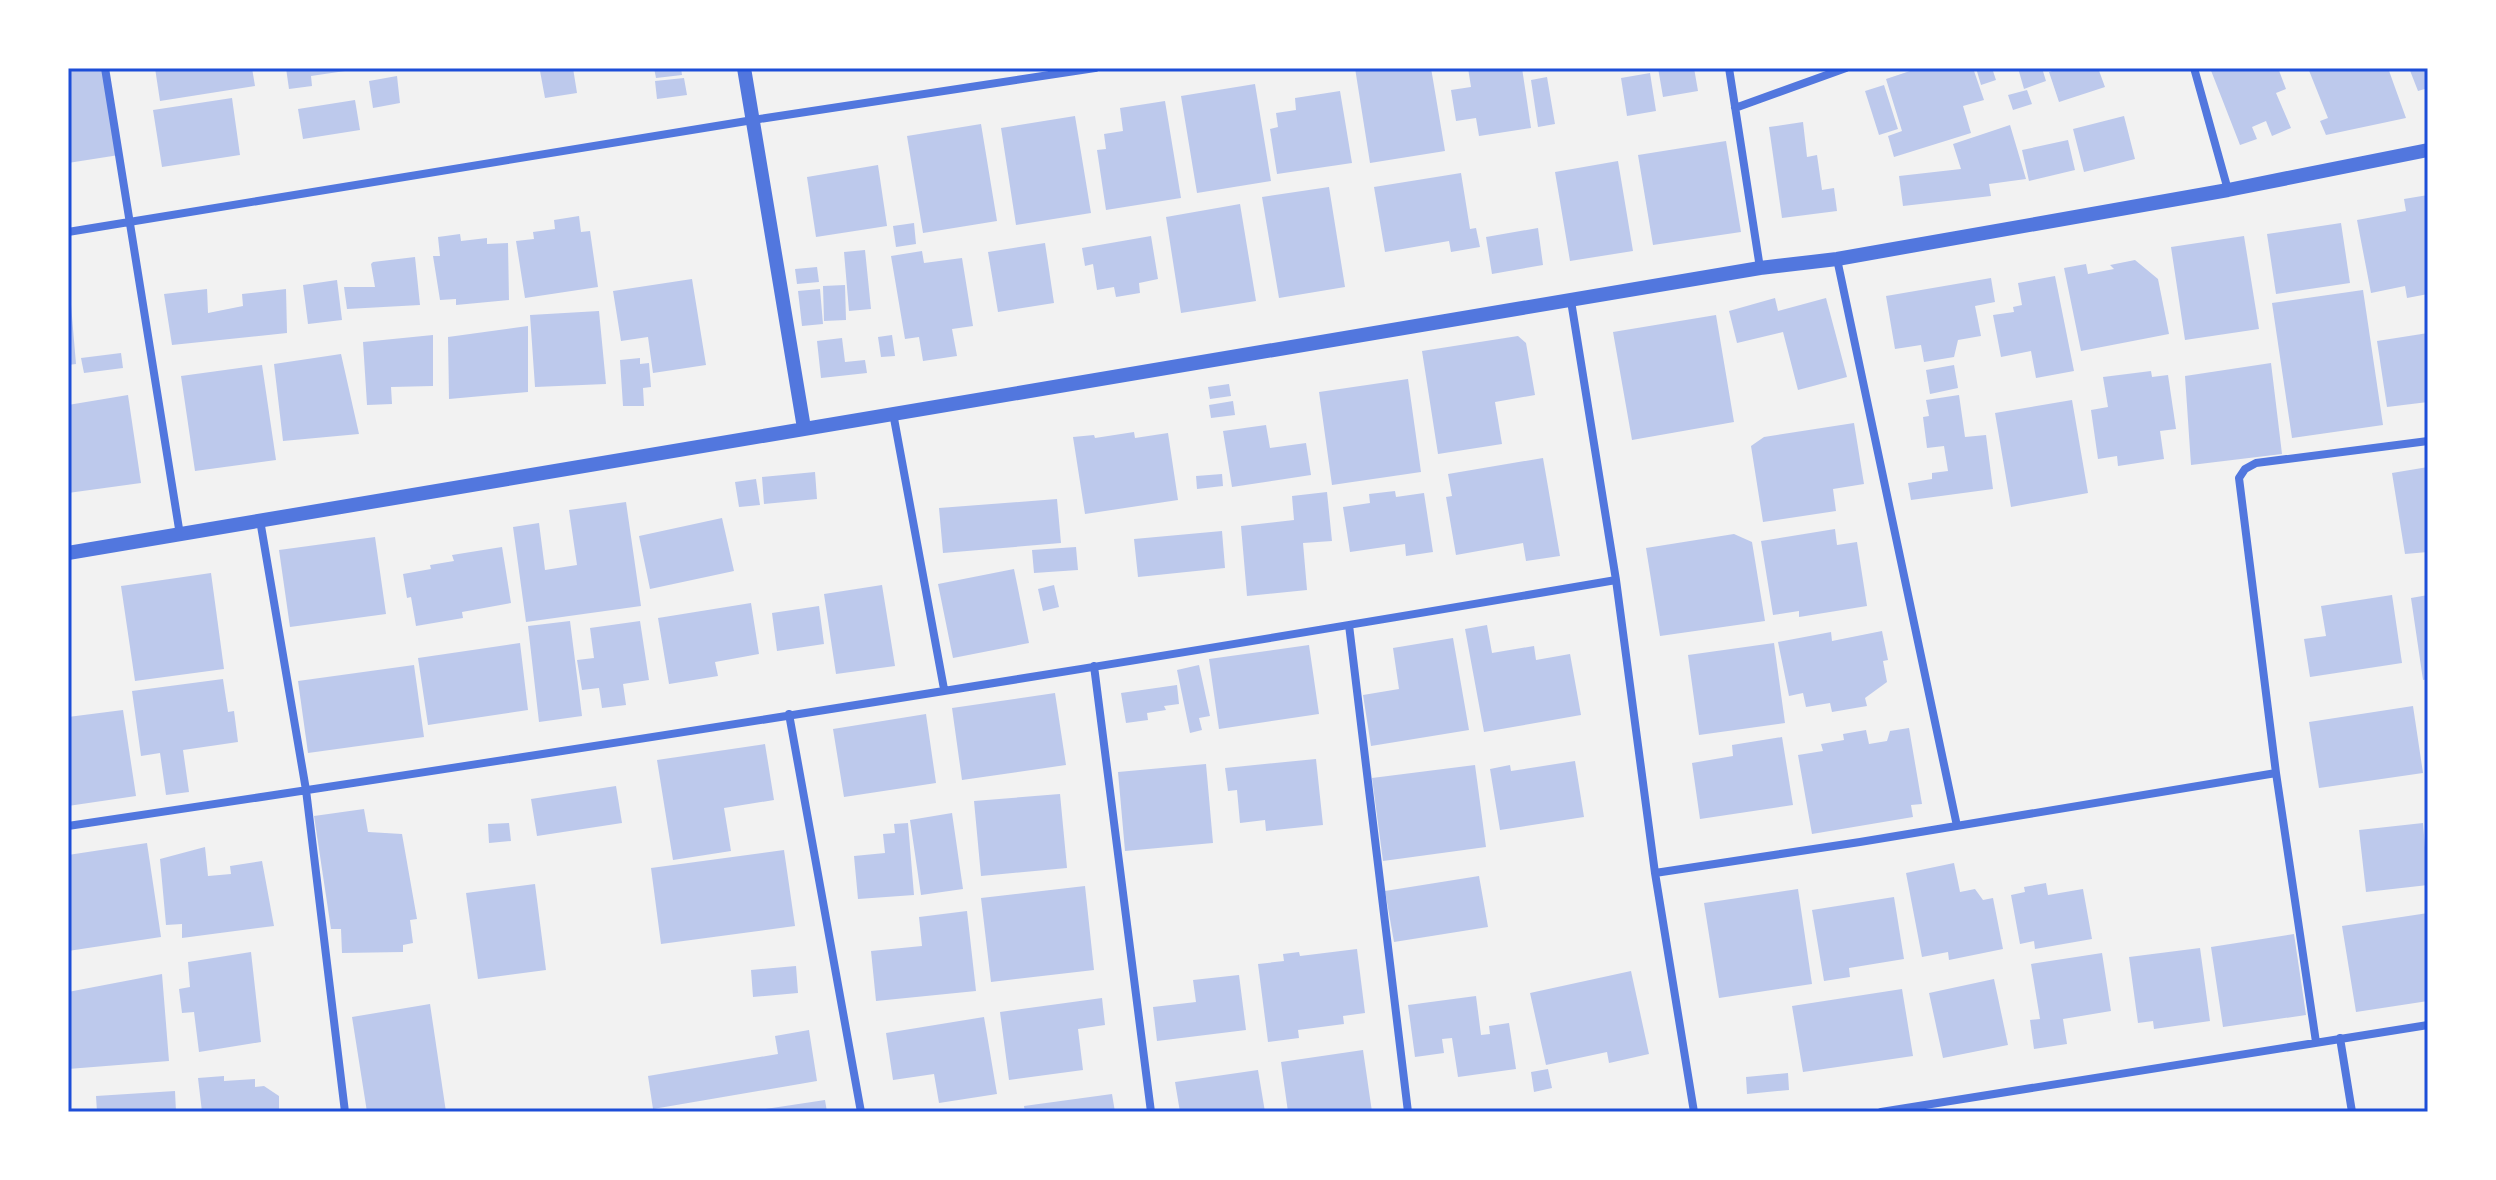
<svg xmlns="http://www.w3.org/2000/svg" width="2496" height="1180" font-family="Ubuntu,sans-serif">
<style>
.building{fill:#bdc9ec}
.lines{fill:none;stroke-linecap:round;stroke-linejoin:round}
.minor{stroke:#5277de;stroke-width:8}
.tertiary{stroke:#5277de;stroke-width:14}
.neatline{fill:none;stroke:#1d4ed8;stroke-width:3}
</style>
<rect width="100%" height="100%" fill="#f2f2f2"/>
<path class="building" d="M68 68H105L119 155 68 163Z
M155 68H252L255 86 160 101Z
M286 68H344L345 71 311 76 312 86 289 89Z
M563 68H573L577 93 545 98 540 71Z
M654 68H681L682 75 656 78Z
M1355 68H1431L1445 151 1370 163Z
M1468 68H1522L1531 128 1479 136 1476 118 1456 121 1451 90 1471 87Z
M1658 68H1694L1698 91 1663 97Z
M1919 68H1973L1984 100 1963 106 1971 133 1894 157 1888 136 1902 131 1886 79Z
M1976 68H1992L1996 80 1981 85Z
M2018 68H2042L2046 81 2024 89Z
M2061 68H2098L2105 87 2059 102 2049 72Z
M2210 68H2278L2286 89 2276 93 2291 128 2272 136 2266 121 2252 127 2257 139 2240 145Z
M2308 68H2388L2406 118 2326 135 2320 121 2328 118Z
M2409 68H2428V88L2418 91Z
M1650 73 1656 111 1627 116 1621 78Z
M397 76 400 103 373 108 369 81Z
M1547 77 1555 124 1538 127 1531 80Z
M684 78 687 95 657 99 655 81Z
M1255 84 1271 181 1197 193 1181 96Z
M1884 85 1898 129 1879 135 1865 91Z
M2027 90 2032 104 2013 110 2008 95Z
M1340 91 1352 163 1277 174 1270 129 1278 127 1276 113 1296 110 1295 98Z
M232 98 240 155 162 167 153 110Z
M355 100 360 130 303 139 298 109Z
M1165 101 1181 198 1106 210 1097 150 1106 149 1104 134 1123 131 1120 108Z
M1075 116 1091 213 1016 225 1001 128Z
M2124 116 2135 159 2084 172 2073 129Z
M1803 122 1807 157 1817 155 1822 190 1834 188 1837 211 1782 218 1769 127Z
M981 124 997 221 923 233 907 136Z
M2010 125 2026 179 1989 184 1991 196 1903 206 1899 176 1961 169 1953 144Z
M2068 140 2075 170 2029 181 2022 150Z
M1726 141 1741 232 1653 245 1638 155Z
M1618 161 1633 251 1570 261 1555 172Z
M878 165 887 226 816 237 807 177Z
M1461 173 1470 229 1476 228 1480 247 1451 252 1449 241 1385 252 1374 187Z
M1329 187 1345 287 1279 298 1262 197Z
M2428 195V294L2407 298 2405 286 2371 293 2357 220 2406 211 2404 199Z
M1240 204 1256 301 1181 313 1166 217Z
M579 216 581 232 590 231 598 287 525 298 516 241 534 239 533 232 555 229 554 220Z
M914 223 916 244 896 247 893 226Z
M2341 223 2350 283 2276 294 2267 234Z
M1538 228 1543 265 1492 274 1486 237Z
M460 234 461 241 487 238V244L508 243 509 300 456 305V299L440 300 433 256H440L438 237Z
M1151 236 1158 279 1139 283 1140 293 1116 297 1114 287 1097 290 1093 264 1085 266 1082 248Z
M2244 236 2259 329 2185 340 2171 247Z
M1045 243 1054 303 998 312 988 252Z
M865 250 871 309 849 311 844 252Z
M922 251 924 263 962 258 973 326 952 329 957 356 923 361 919 337 905 339 891 256Z
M415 257 420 305 347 309 344 287H375L371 264 373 262Z
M2135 260 2158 279 2169 334 2081 351 2064 268 2086 264 2088 274 2114 269 2110 265Z
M817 267 819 282 797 284 795 269Z
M2055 276 2074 371 2036 378 2031 351 2001 357 1993 315 2014 312 2013 307 2022 305 2018 283Z
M1991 278 1995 302 1975 306 1981 336 1958 340 1954 357 1924 362 1921 345 1895 349 1886 296Z
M692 279 706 365 653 373 648 337 621 341 613 291Z
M337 280 342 320 308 324 303 285Z
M845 285 846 320 824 321 823 286Z
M207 289 208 313 243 306 242 294 286 289 287 333 172 345 164 294Z
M820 289 823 324 802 326 798 291Z
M2363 290 2383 425 2292 438 2272 303Z
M68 293H70L76 364 68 365Z
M1775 298 1778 311 1826 298 1847 377 1798 390 1783 332 1737 343 1729 311Z
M599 311 606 384 535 387 530 315Z
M1716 315 1734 422 1632 440 1613 332Z
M528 326V392L449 399 448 337Z
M2428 333V402L2387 407 2377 341Z
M433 335V386L391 387 392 404 367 405 363 342Z
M892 335 895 356 881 357 878 337Z
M1518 336 1526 343 1535 395 1495 402 1502 444 1438 454 1422 351Z
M842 338 845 362 865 360 867 373 821 378 817 341Z
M121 353 123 368 84 373 81 358Z
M341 354 359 434 283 441 274 364Z
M640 358V364L649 363 651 387 643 388 644 406H623L620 360Z
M2271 363 2282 454 2191 465 2185 376Z
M262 365 276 460 195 471 181 376Z
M1954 365 1958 388 1930 394 1926 370Z
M2151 371 2152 377 2168 375 2176 429 2160 431 2164 459 2118 466 2117 456 2098 459 2091 410 2108 407 2103 377Z
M1408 379 1421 472 1332 485 1319 392Z
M1229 384 1231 396 1210 399 1208 387Z
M128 395 141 483 68 493V405Z
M1959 395 1965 437 1986 435 1993 489 1911 500 1908 483 1932 479V473L1948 471 1944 446 1927 448 1923 417 1929 416 1926 400Z
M2072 400 2088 493 2011 507 1995 413Z
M1233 401 1235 415 1211 418 1209 405Z
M1854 423 1864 484 1833 489 1836 511 1763 522 1751 446 1764 437Z
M1266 425 1270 448 1306 443 1311 475 1232 487 1223 431Z
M1134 432 1135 438 1168 433 1178 500 1085 514 1073 437 1094 435 1095 438Z
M1543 458 1560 556 1526 561 1523 543 1456 555 1446 497 1452 496 1448 474Z
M2428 467V552L2405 554 2392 473Z
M815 472 817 499 764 504 762 477Z
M1222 474 1223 486 1197 489 1196 476Z
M756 479 760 505 739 507 735 482Z
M1395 491 1396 497 1424 493 1433 552 1406 556 1405 544 1350 552 1343 507 1370 503 1369 494Z
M1327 492 1332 541 1303 543 1307 590 1247 596 1241 526 1294 520 1292 496Z
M1057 499 1061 543 943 553 939 508Z
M626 502 641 606 526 622 513 527 539 523 545 570 577 565 569 510Z
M722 518 734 571 650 589 639 536Z
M1835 529 1837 545 1857 542 1867 606 1799 617V611L1773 615 1761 541Z
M1222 531 1225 568 1138 577 1134 539Z
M1734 534 1752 542 1765 621 1660 636 1646 548Z
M375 537 386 614 290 627 279 550Z
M502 547 511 603 462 612 463 618 416 626 411 597 407 598 403 574 431 569 430 565 454 561 452 555Z
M1076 547 1078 570 1034 573 1032 550Z
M1014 569 1029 643 953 658 938 584Z
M211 573 224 669 135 681 121 586Z
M882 585 895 666 836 674 824 594Z
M1054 585 1059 607 1043 611 1038 589Z
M2392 595 2402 663 2310 677 2304 639 2326 636 2321 606Z
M2428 595V679L2423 680 2411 598Z
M751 603 759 654 715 662 718 676 669 684 658 618Z
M819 606 824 644 777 651 772 613Z
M570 621 582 716 539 722 528 626Z
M640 621 649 680 623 684 626 705 602 708 599 688 582 690 577 660 594 658 590 628Z
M1487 625 1492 653 1534 646 1536 660 1570 654 1581 715 1484 732 1465 629Z
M1882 631 1888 660 1883 661 1887 682 1865 698 1867 706 1832 712 1830 703 1806 707 1803 693 1789 696 1778 642 1831 632 1832 641Z
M1453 638 1469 730 1371 746 1363 695 1399 689 1393 648Z
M520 643 528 710 428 725 418 658Z
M1774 643 1785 723 1699 735 1688 655Z
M1309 645 1319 714 1219 729 1209 659Z
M414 665 424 737 308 753 298 681Z
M1199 665 1210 716 1199 718 1202 730 1190 733 1177 670Z
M223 679 228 712 234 711 238 742 183 750 189 792 166 795 160 753 141 756 132 691Z
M1177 685 1179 704 1164 706 1166 710 1147 713 1148 720 1126 723 1121 693Z
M1055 693 1066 765 962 780 952 708Z
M2413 706 2423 773 2319 788 2309 722Z
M123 710 136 796 68 806V717Z
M926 714 936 783 844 797 833 729Z
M1909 728 1922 804 1911 805 1913 817 1812 834 1798 755 1823 751 1821 744 1844 740 1843 734 1866 730 1869 744 1887 741 1890 731Z
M1782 737 1793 805 1700 819 1692 763 1733 756 1732 745Z
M765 744 774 800 724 808 731 851 673 860 657 760Z
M1316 759 1323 825 1266 831 1265 820 1240 823 1237 790 1228 791 1225 768Z
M1575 761 1584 817 1500 830 1490 769 1510 765 1511 771Z
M1206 764 1213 843 1125 851 1118 772Z
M1475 765 1486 847 1383 861 1372 778Z
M616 786 622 823 537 836 531 799Z
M1060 794 1067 868 981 876 974 801Z
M364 809 368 832 402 834 417 919 410 920 413 943 403 945V952L342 953 341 929H331L314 816Z
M952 813 963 889 921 895 910 820Z
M509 823 511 841 489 843 488 824Z
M908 823 914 895 858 899 854 856 885 853 883 834 895 833 894 824Z
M2423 823 2428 885 2366 892 2359 830Z
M147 843 161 937 68 951V855Z
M205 847 208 876 231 874 230 866 262 861 274 926 182 938V924L166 925 160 859Z
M784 850 795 926 661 944 651 868Z
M1954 863 1960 892 1975 889 1983 900 1993 898 2003 949 1949 960 1948 952 1922 957 1906 873Z
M1479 876 1488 927 1394 942 1385 891Z
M2046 883 2048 895 2083 889 2092 939 2035 949 2034 941 2020 944 2011 895 2025 892 2024 887Z
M535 884 546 970 478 979 466 893Z
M1085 886 1094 970 991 982 981 898Z
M1798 889 1812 984 1719 998 1704 903Z
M1894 897 1904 959 1849 968 1850 977 1824 981 1812 910Z
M967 911 976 991 876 1001 871 951 922 946 919 917Z
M2428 913V1001L2356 1012 2342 926Z
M2294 934 2306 1015 2223 1027 2211 947Z
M2200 948 2210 1021 2154 1029 2153 1021 2138 1023 2129 957Z
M1357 949 1365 1013 1343 1016 1344 1024 1298 1030 1299 1038 1268 1042 1258 964 1284 961 1283 954 1299 952 1300 956Z
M251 952 261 1042 199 1052 194 1012 182 1013 179 989 190 987 188 962Z
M2102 953 2111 1011 2063 1019 2067 1044 2034 1049 2030 1020 2040 1019 2031 964Z
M796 966 798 993 753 997 751 970Z
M1631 971 1649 1054 1609 1063 1607 1052 1546 1065 1530 993Z
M162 974 169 1061 68 1069V992Z
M1239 975 1246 1030 1157 1041 1153 1007 1196 1002 1193 980Z
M1994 979 2008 1045 1943 1058 1929 993Z
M1902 989 1913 1056 1803 1072 1792 1006Z
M1476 996 1481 1035 1490 1034 1489 1026 1509 1023 1516 1069 1458 1077 1452 1038 1442 1039 1444 1053 1415 1057 1408 1005Z
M1102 998 1105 1025 1078 1029 1083 1070 1009 1080 1000 1012Z
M430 1004 446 1112H367L352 1017Z
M984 1017 997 1094 939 1103 934 1074 893 1080 886 1033Z
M809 1030 817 1081 653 1109 648 1076 778 1054 775 1036Z
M1363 1050 1372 1112H1288L1281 1062Z
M1548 1069 1552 1088 1534 1092 1531 1072Z
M1258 1070 1265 1112H1180L1175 1082Z
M1788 1073 1789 1090 1747 1094 1746 1077Z
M224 1076V1081L255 1079V1087L264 1086 279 1096V1112H202L198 1078Z
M175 1091 176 1112H97L96 1096Z
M1112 1094 1115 1112H1025L1024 1106Z
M825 1100 827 1112H759V1110Z"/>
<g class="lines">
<path class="minor" d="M105 68 180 535
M1729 68 1760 268
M2194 68 2228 190
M1735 108 1846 68
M68 232 753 120 1095 68
M1837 259 1957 826
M1571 301 1616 580 1655 873 1694 1112
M893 413 944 689
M260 520 306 790 345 1112
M1349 625 1408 1112
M1094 666 1151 1112
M789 714 861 1112
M68 826C585 749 1101 668 1616 580
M1655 873 1860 842 2276 773
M2340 1038 2352 1112
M2316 1042 2276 773 2239 478 2245 469 2256 463 2428 441
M1881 1112 2428 1025"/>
<path class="tertiary" d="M744 68 804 428
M68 553 1760 268 1837 259 2228 190 2428 150"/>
</g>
<rect width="2496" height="1180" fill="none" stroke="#ffffff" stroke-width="140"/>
<rect x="70" y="70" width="2356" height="1040" class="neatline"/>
</svg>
